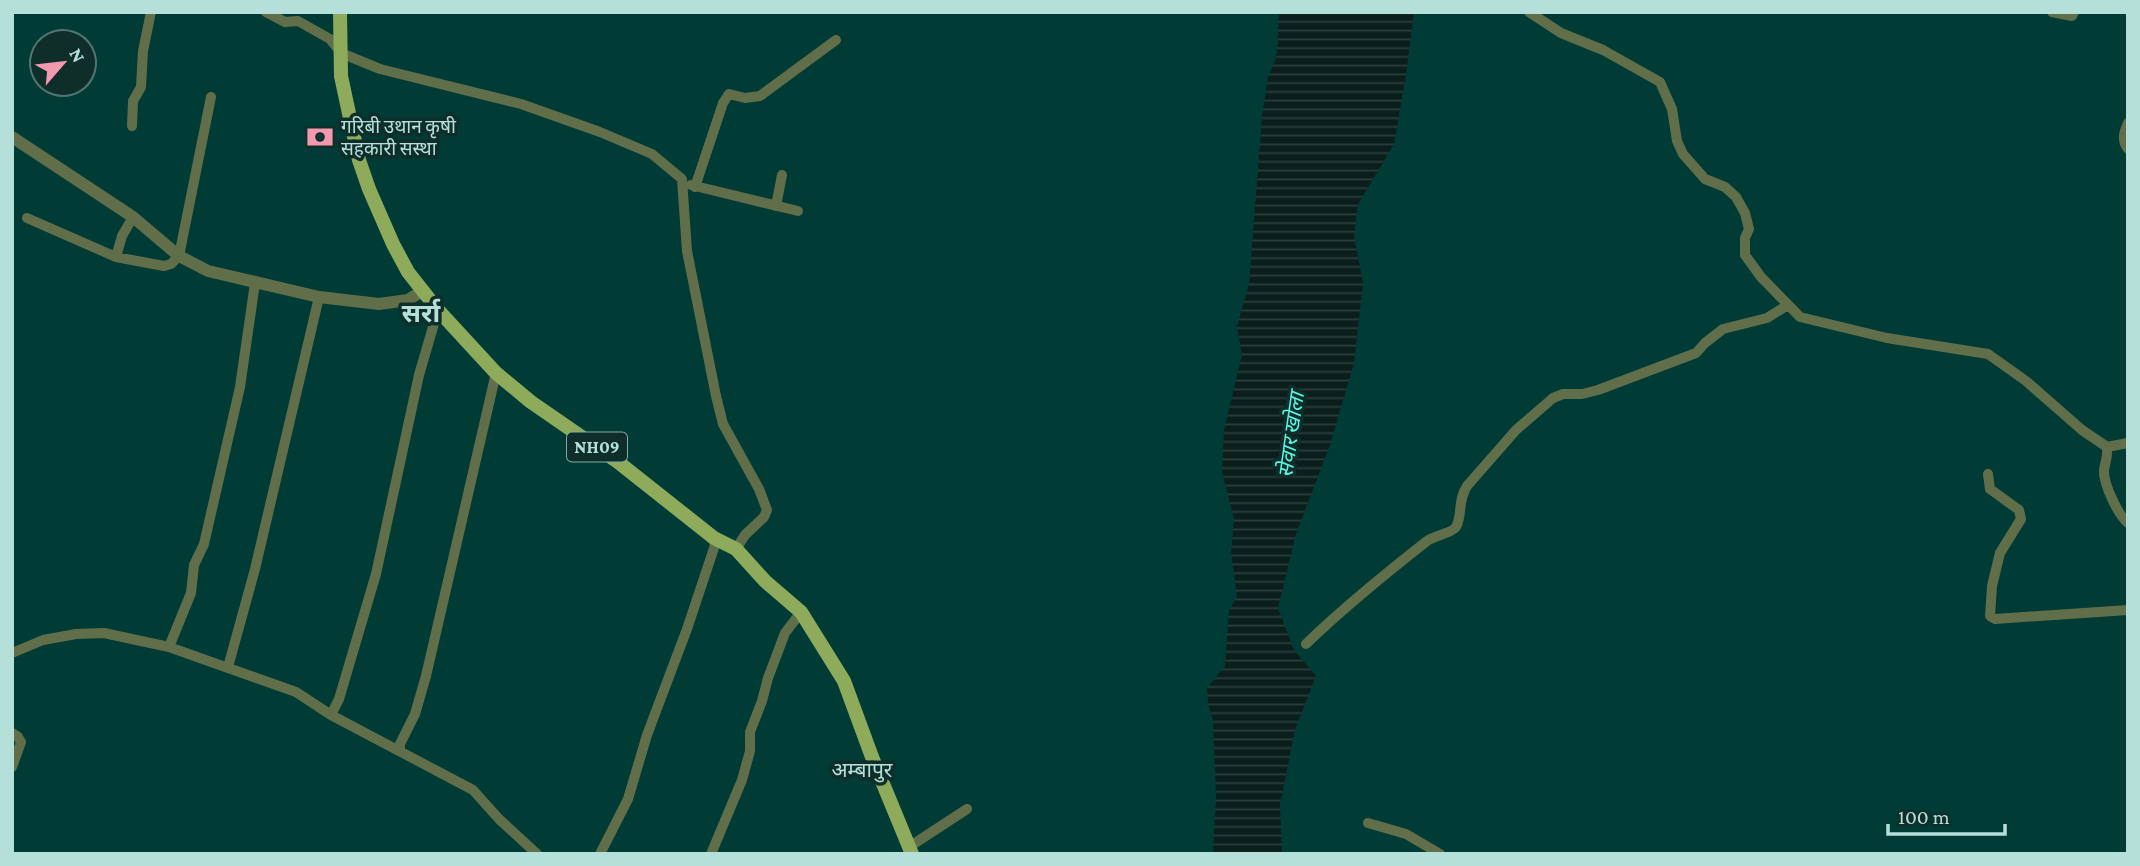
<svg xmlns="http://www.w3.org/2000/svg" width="2140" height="866" font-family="'Crimson Pro','Noto Sans Devanagari',serif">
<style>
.water{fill:url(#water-rules)}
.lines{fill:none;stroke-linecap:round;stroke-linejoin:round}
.minor{stroke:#606f49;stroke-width:10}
.tertiary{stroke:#606f49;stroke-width:12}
.primary{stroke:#8dab5a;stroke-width:14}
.labels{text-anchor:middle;stroke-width:7;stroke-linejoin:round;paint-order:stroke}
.shield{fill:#0f2e2a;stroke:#82aba4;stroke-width:2}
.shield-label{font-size:18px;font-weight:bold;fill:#b4e0d9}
.poi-label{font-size:19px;fill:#b4e0d9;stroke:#0f2e2a;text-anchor:start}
.water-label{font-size:21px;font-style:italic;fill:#5cf4e5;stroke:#0f2e2a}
.neighbourhood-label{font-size:21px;fill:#b4e0d9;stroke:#0f2e2a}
.district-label{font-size:26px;font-weight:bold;fill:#b4e0d9;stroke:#0f2e2a}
</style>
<defs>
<pattern id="water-rules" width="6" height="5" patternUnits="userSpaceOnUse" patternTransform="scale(1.75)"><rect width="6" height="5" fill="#0a1e1c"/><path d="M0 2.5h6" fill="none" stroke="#2b3e3c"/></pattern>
</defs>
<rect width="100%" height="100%" fill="#003b36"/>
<path class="water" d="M1279 12H1414L1406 75 1394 144 1358 204 1354 235 1363 283 1354 363 1330 445 1296 534 1278 608 1294 650 1316 676 1295 730 1280 804 1282 854H1213L1216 795 1213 720 1208 704 1207 688 1225 666 1229 611 1237 596 1231 553 1234 519 1222 472 1224 430 1242 355 1237 326 1249 284 1262 117 1268 76 1275 61 1278 42Z"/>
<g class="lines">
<path class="minor" d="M266 12 285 22 298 21 330 39 341 53 380 69 521 104 600 132 652 154 682 179 687 251 716 396 723 424 759 489 767 510 764 517 745 535 736 549
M1529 12 1561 33 1603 50 1660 82 1672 109 1677 141 1683 154 1705 179 1725 187 1736 197 1745 213 1749 229 1745 238V255L1761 277 1800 317 1887 338 1988 354 2026 381 2082 430 2107 447 2128 443
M2052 12 2072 16 2074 12
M2128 123C2124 132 2121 140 2128 149
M132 126 133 101 141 87 143 51 151 12
M691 185 798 211
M695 187 723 103 729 94 745 98 760 96 836 40
M776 206 782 175
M27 218 116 257 164 266 171 264 179 256 211 97
M116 257 122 236 133 217
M2107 447C2108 459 2105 461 2104 470 2103 483 2118 515 2128 523
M1988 474 1990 489 2019 510 2021 519 2000 553 1992 586 1990 616 1995 619 2128 610
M1306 644C1344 607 1385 574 1427 541 1434 536 1452 533 1456 527 1463 514 1457 502 1467 486L1516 430 1553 398 1563 394H1582L1598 390 1696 353 1705 343 1723 329 1767 318 1788 305
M169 647 191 593 194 565 204 544 240 387 255 283
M12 653 43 640 76 634 104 633 169 647 296 692 331 715 473 790 499 819 537 854
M228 667 255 569 319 297
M331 715 339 699 376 574 419 375 438 310
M12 733 18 737 21 742 12 767
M400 751V744L415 714 426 676 496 373
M1368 823 1406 834 1440 854
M909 847 967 809
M600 854 628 799 647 735 687 629 715 545 714 538
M711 854 742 780 750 751V732L762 701 768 678 785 633 801 612"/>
<path class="tertiary" d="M12 137 133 217 179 256 208 271 319 297 379 304 408 300 422 291"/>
<path class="primary" d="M340 12 341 76 359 160 369 189 393 244 408 272 438 310 496 373 531 402 618 462 714 538 736 549 765 581 801 612 844 681 872 757 912 854"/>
</g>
<defs>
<g id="bank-bare" transform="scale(2.1)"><path d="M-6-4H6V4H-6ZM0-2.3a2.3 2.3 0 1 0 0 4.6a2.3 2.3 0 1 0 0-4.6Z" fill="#f29aad" stroke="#0f2e2a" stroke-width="2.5" paint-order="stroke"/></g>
</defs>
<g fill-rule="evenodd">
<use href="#bank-bare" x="320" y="137"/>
</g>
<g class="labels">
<rect class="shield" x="567" y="432.5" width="60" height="29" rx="5"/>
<g class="shield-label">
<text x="597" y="453">NH09</text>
</g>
<g class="poi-label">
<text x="341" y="133">गरिबी उथान कृषी<tspan x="341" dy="22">सहकारी सस्था</tspan></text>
</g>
<g class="water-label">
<text transform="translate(1291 435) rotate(-82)" y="7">सेवार खोला</text>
</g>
<g class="neighbourhood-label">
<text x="862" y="777">अम्बापुर</text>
</g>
<g class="district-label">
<text x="421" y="322">सर्रा</text>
</g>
</g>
<rect width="2140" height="866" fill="none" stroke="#b4e0d9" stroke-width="28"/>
<g transform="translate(63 63) rotate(62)"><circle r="33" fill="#0f2e2a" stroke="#517570" stroke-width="2"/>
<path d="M0-5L12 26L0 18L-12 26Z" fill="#f29aad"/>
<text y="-10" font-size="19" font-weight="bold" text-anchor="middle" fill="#b4e0d9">N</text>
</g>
<path d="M1888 824v10h117v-10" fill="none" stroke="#b4e0d9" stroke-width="3.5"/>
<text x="1898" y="824" font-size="21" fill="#b4e0d9" stroke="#0f2e2a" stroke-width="5" paint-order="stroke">100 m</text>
</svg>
